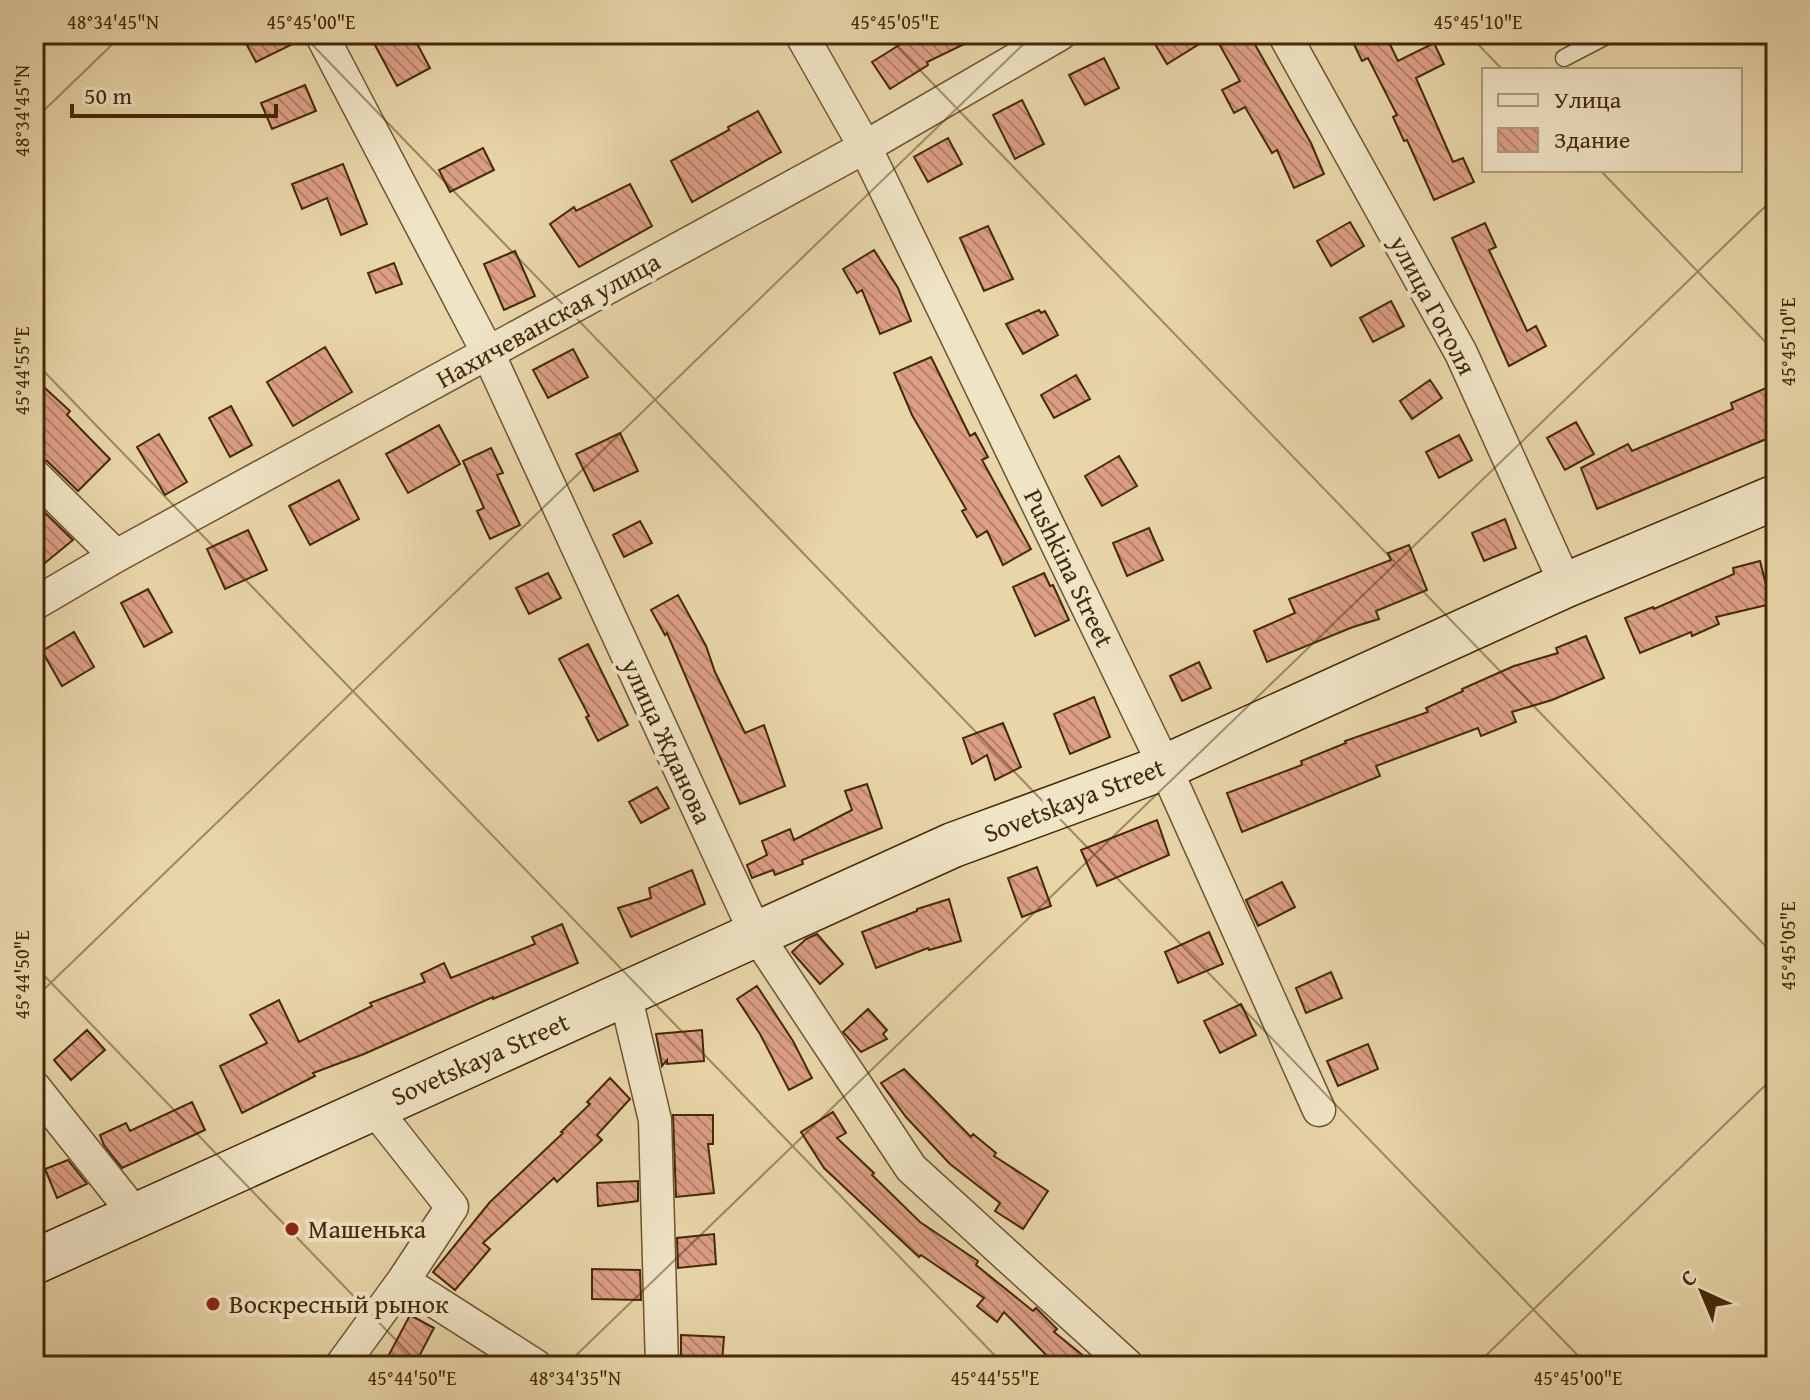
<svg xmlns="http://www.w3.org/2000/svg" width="1810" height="1400" font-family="'Gentium Book Plus',serif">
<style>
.building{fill:url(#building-back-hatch);stroke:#432a08;stroke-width:2}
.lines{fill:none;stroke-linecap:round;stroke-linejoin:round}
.lane-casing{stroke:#6c5530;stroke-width:19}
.street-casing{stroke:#6c5530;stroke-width:35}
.secondary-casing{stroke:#432a08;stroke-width:47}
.lane{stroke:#f0e4c6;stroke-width:16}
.street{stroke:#f0e4c6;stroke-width:32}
.secondary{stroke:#f0e4c6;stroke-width:44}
.ticks{fill:none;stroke:#432a08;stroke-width:2;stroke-opacity:0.45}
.poi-dot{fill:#8f2418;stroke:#f0e4c6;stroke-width:3}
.labels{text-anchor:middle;stroke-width:8;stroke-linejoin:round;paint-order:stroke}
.street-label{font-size:26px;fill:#432a08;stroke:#f0e4c6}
.poi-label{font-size:26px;fill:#432a08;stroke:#f0e4c6;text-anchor:start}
.neatline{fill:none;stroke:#432a08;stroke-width:3}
.ticks-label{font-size:20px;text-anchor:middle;fill:#432a08}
</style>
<defs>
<pattern id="building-back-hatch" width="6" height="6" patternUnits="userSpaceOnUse" patternTransform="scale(2)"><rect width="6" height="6" fill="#dc9e85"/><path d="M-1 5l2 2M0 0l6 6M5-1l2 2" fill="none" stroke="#b4816b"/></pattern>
</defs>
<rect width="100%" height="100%" fill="#e8d5a8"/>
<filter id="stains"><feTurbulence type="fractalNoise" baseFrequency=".0025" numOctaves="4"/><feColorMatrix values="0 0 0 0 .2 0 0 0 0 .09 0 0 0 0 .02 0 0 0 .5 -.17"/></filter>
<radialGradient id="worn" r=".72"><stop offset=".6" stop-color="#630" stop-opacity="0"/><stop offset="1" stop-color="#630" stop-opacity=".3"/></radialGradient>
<path class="building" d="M241 34H302L303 39 256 62Z
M369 34H412L430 68 397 86Z
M917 34H985L927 62 928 65 890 89 872 62Z
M1149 34H1249L1311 143 1324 174 1294 188 1277 150 1272 153 1245 107 1234 113 1222 90 1240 81 1214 35 1167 64Z
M1349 34H1385L1398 61 1434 43 1444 64 1416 78 1453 162 1463 158 1474 182 1434 200 1407 140 1404 141 1393 117 1397 115 1368 58 1362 61Z
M1104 58 1119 88 1085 105 1069 75Z
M305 85 316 111 272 129 261 103Z
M1022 100 1044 144 1015 159 993 115Z
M758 111 781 152 692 202 671 161 729 130 728 127Z
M948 138 962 164 928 182 914 157Z
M483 148 494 170 450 192 439 170Z
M343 164 367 224 341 235 327 198 302 209 292 184Z
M630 184 652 226 579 267 550 224 574 207 576 211Z
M1350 222 1364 246 1331 266 1317 241Z
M1485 223 1496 247 1489 250 1527 331 1536 326 1546 346 1509 366 1452 238Z
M988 226 1013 279 984 291 960 238Z
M874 250 898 288 911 321 880 334 862 290 857 293 843 269Z
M515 251 535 296 504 310 484 264Z
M394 263 402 284 376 293 368 273Z
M1391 301 1404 326 1373 342 1360 318Z
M1039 310 1041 313 1045 311 1058 335 1023 354 1006 324Z
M325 347 352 392 293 426 267 382Z
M573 349 588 377 548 398 533 370Z
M931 357 970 436 975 433 988 457 982 460 1031 549 1003 565 987 531 977 537 962 511 966 509 912 415 894 373Z
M1076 375 1090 399 1054 418 1041 395Z
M34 378 70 411 67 415 110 459 78 491 47 461 34 457Z
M1430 380 1442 398 1412 419 1400 401Z
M1766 388 1776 413V435L1597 509 1581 468 1628 444 1632 451 1733 409 1731 403Z
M231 406 252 445 230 457 209 418Z
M1576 422 1594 454 1565 470 1547 438Z
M439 425 460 464 408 493 386 454Z
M620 433 638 471 594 491 576 454Z
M159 434 187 482 165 495 137 447Z
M1459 435 1472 460 1439 478 1426 452Z
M491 448 503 473 497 475 520 525 490 539 477 511 484 508 463 461Z
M1119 456 1137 486 1102 506 1085 476Z
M339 480 359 519 310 545 289 506Z
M34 502 73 540 34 572Z
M1505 519 1516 548 1484 561 1472 533Z
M640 521 652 543 624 557 613 535Z
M1149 528 1163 560 1127 576 1113 543Z
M248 530 267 570 225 589 207 549Z
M1409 545 1427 590 1376 611 1379 619 1353 627 1267 662 1254 631 1295 613 1289 599 1391 560 1388 553Z
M1760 561 1771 604 1716 617 1719 624 1692 636 1691 632 1640 653 1625 618 1653 607 1654 609 1734 574 1733 568Z
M548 573 561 598 529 614 516 588Z
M1044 573 1050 586 1053 585 1069 620 1035 636 1013 587Z
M148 589 172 632 144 647 121 603Z
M678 595 706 646 715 672 745 733 764 725 785 786 740 804 667 633 665 635 651 610Z
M74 632 94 667 62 686 42 651Z
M1586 636 1604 678 1552 700 1512 712 1516 722 1481 736 1478 728 1376 766 1380 776 1242 832 1227 793 1302 765 1301 761 1346 743 1345 741 1428 712 1426 708 1463 691 1462 689 1514 666 1558 653 1556 648Z
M588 644 628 725 598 741 586 717 589 716 559 659Z
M1199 662 1211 688 1182 701 1170 676Z
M1094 697 1110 737 1070 754 1054 714Z
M1003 723 1021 767 995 780 987 755 972 764 963 738Z
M867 784 882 828 802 860 803 864 775 875 773 870 752 878 747 865 767 855 762 841 790 829 794 840 852 810 845 791Z
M657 787 669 808 641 823 629 802Z
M1157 820 1169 855 1097 886 1081 850Z
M1037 867 1051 906 1022 917 1008 878Z
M692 870 705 904 631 937 618 908 651 898 649 888Z
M1282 882 1295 907 1258 926 1246 900Z
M949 899 961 941 929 950 928 948 876 968 862 932 917 911V909Z
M562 924 578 963 493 999V997L364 1054 313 1073 315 1076 242 1113 220 1066 267 1043 250 1015 279 1000 299 1042 372 1006 370 1003 425 982 421 974 444 963 451 978 535 944 532 937Z
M1209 932 1223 964 1178 983 1165 952Z
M817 934 843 964 820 984 792 952 806 939Z
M1331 972 1342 998 1306 1013 1296 988Z
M757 986 793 1041 812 1078 789 1090 760 1034 737 999Z
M1241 1004 1256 1035 1220 1053 1204 1021Z
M868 1009 887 1030 883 1034 887 1039 861 1052 843 1032Z
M87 1030 105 1050 71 1080 54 1060Z
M702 1030 704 1061 667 1064V1060L662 1066 656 1034Z
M1368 1044 1378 1069 1338 1086 1327 1061Z
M904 1069 971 1137 973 1134 996 1153 994 1156 1048 1191 1023 1229 995 1211 1000 1203 950 1164 906 1117 881 1083Z
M610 1078 630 1099 597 1135 602 1140 557 1182 554 1178 483 1243 490 1249 455 1290 433 1272 490 1202 563 1133 561 1132 590 1104 587 1102Z
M192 1102 205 1130 122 1168 104 1145 100 1135 126 1123 130 1131Z
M833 1112 846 1133 837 1138 874 1173 872 1175 920 1222 978 1261 976 1265 1033 1311 1036 1308 1057 1329 1054 1332 1096 1366H1057L1004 1312 997 1322 977 1306 984 1298 921 1255 919 1257 824 1168 801 1132Z
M673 1115H713V1144H708L714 1193 676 1197Z
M68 1160 87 1184 57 1198 45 1169Z
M638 1181V1201L598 1206 597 1183Z
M714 1234 716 1264 678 1268 677 1238Z
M592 1269 640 1270 641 1300 592 1299Z
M410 1315 434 1328 414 1366H383Z
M681 1335 724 1337 722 1362 681 1360Z"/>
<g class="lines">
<g class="lane-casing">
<path id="lane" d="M1564 58 1610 34"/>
</g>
<g class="street-casing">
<path id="street" d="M321 34 488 353 756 934 911 1168 1128 1366
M801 34 865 147 1165 767 1319 1110
M1284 34 1461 353 1566 585
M34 475 116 556
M34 604 116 556 865 147 1060 34
M625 994 655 1120 662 1366
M34 1087 135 1214
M403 1281 536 1366
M341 1366 403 1281 452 1207 373 1107"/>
</g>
<g class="secondary-casing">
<path id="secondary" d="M34 1262 953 845 1165 767 1566 585 1776 497"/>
</g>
<use href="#lane" class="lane"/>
<use href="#street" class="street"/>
<use href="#secondary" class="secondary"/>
</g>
<path class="ticks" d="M302 34 1588 1366M885 34 1776 957M1468 34 1503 70M34 120 123 34M1600 170 1776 353M34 361 1005 1366M34 965 421 1366M34 999 1034 34M565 1366 1776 196M1475 1366 1776 1075"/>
<g class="poi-dot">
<circle cx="292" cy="1229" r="8"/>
<circle cx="213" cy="1304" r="8"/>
</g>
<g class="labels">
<g class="street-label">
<text transform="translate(1433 305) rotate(62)" y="9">улица Гоголя</text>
<text transform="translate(548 320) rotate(-29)" y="9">Нахичеванская улица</text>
<text transform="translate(1069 568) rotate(64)" y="9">Pushkina Street</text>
<text transform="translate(667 741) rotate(65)" y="9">улица Жданова</text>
<text transform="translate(1074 800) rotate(-21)" y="9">Sovetskaya Street</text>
<text transform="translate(480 1059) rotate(-24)" y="9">Sovetskaya Street</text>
</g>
<g class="poi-label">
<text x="308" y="1238">Машенька</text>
<text x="229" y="1313">Воскресный рынок</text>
</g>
</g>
<rect width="1810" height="1400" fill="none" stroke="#e8d5a8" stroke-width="88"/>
<rect x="1482" y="68" width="260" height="104" fill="#f0e4c6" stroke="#ab9a7a" stroke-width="2"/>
<rect x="1498" y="94" width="40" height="12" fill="#f0e4c6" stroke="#ab9a7a" stroke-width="2"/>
<text x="1554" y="108" font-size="24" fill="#432a08">Улица</text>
<rect x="1498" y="128" width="40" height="24" fill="url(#building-back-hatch)" stroke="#ab9a7a" stroke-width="2"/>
<text x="1554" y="148" font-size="24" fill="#432a08">Здание</text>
<g transform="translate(1702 1292) rotate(316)" stroke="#f0e4c6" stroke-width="6" paint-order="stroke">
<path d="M0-6L14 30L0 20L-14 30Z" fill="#432a08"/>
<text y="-12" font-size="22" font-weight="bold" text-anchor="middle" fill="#432a08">С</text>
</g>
<path d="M72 104v12h204v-12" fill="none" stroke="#432a08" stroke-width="4"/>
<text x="84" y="104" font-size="24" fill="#432a08" stroke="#f0e4c6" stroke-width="6" paint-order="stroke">50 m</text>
<rect x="44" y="44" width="1722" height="1312" class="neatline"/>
<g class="ticks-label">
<text x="113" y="29">48°34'45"N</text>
<text x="311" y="29">45°45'00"E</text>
<text x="895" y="29">45°45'05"E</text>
<text x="1478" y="29">45°45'10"E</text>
<text transform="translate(22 111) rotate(-90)" y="7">48°34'45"N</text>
<text transform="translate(1788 342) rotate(-90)" y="7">45°45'10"E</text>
<text transform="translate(22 371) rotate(-90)" y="7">45°44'55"E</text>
<text transform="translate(1788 946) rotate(-90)" y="7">45°45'05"E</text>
<text transform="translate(22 975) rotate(-90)" y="7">45°44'50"E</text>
<text x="412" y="1385">45°44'50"E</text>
<text x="575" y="1385">48°34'35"N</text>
<text x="995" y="1385">45°44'55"E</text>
<text x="1578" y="1385">45°45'00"E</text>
</g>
<rect width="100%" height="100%" filter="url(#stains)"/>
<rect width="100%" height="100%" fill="url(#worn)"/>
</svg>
